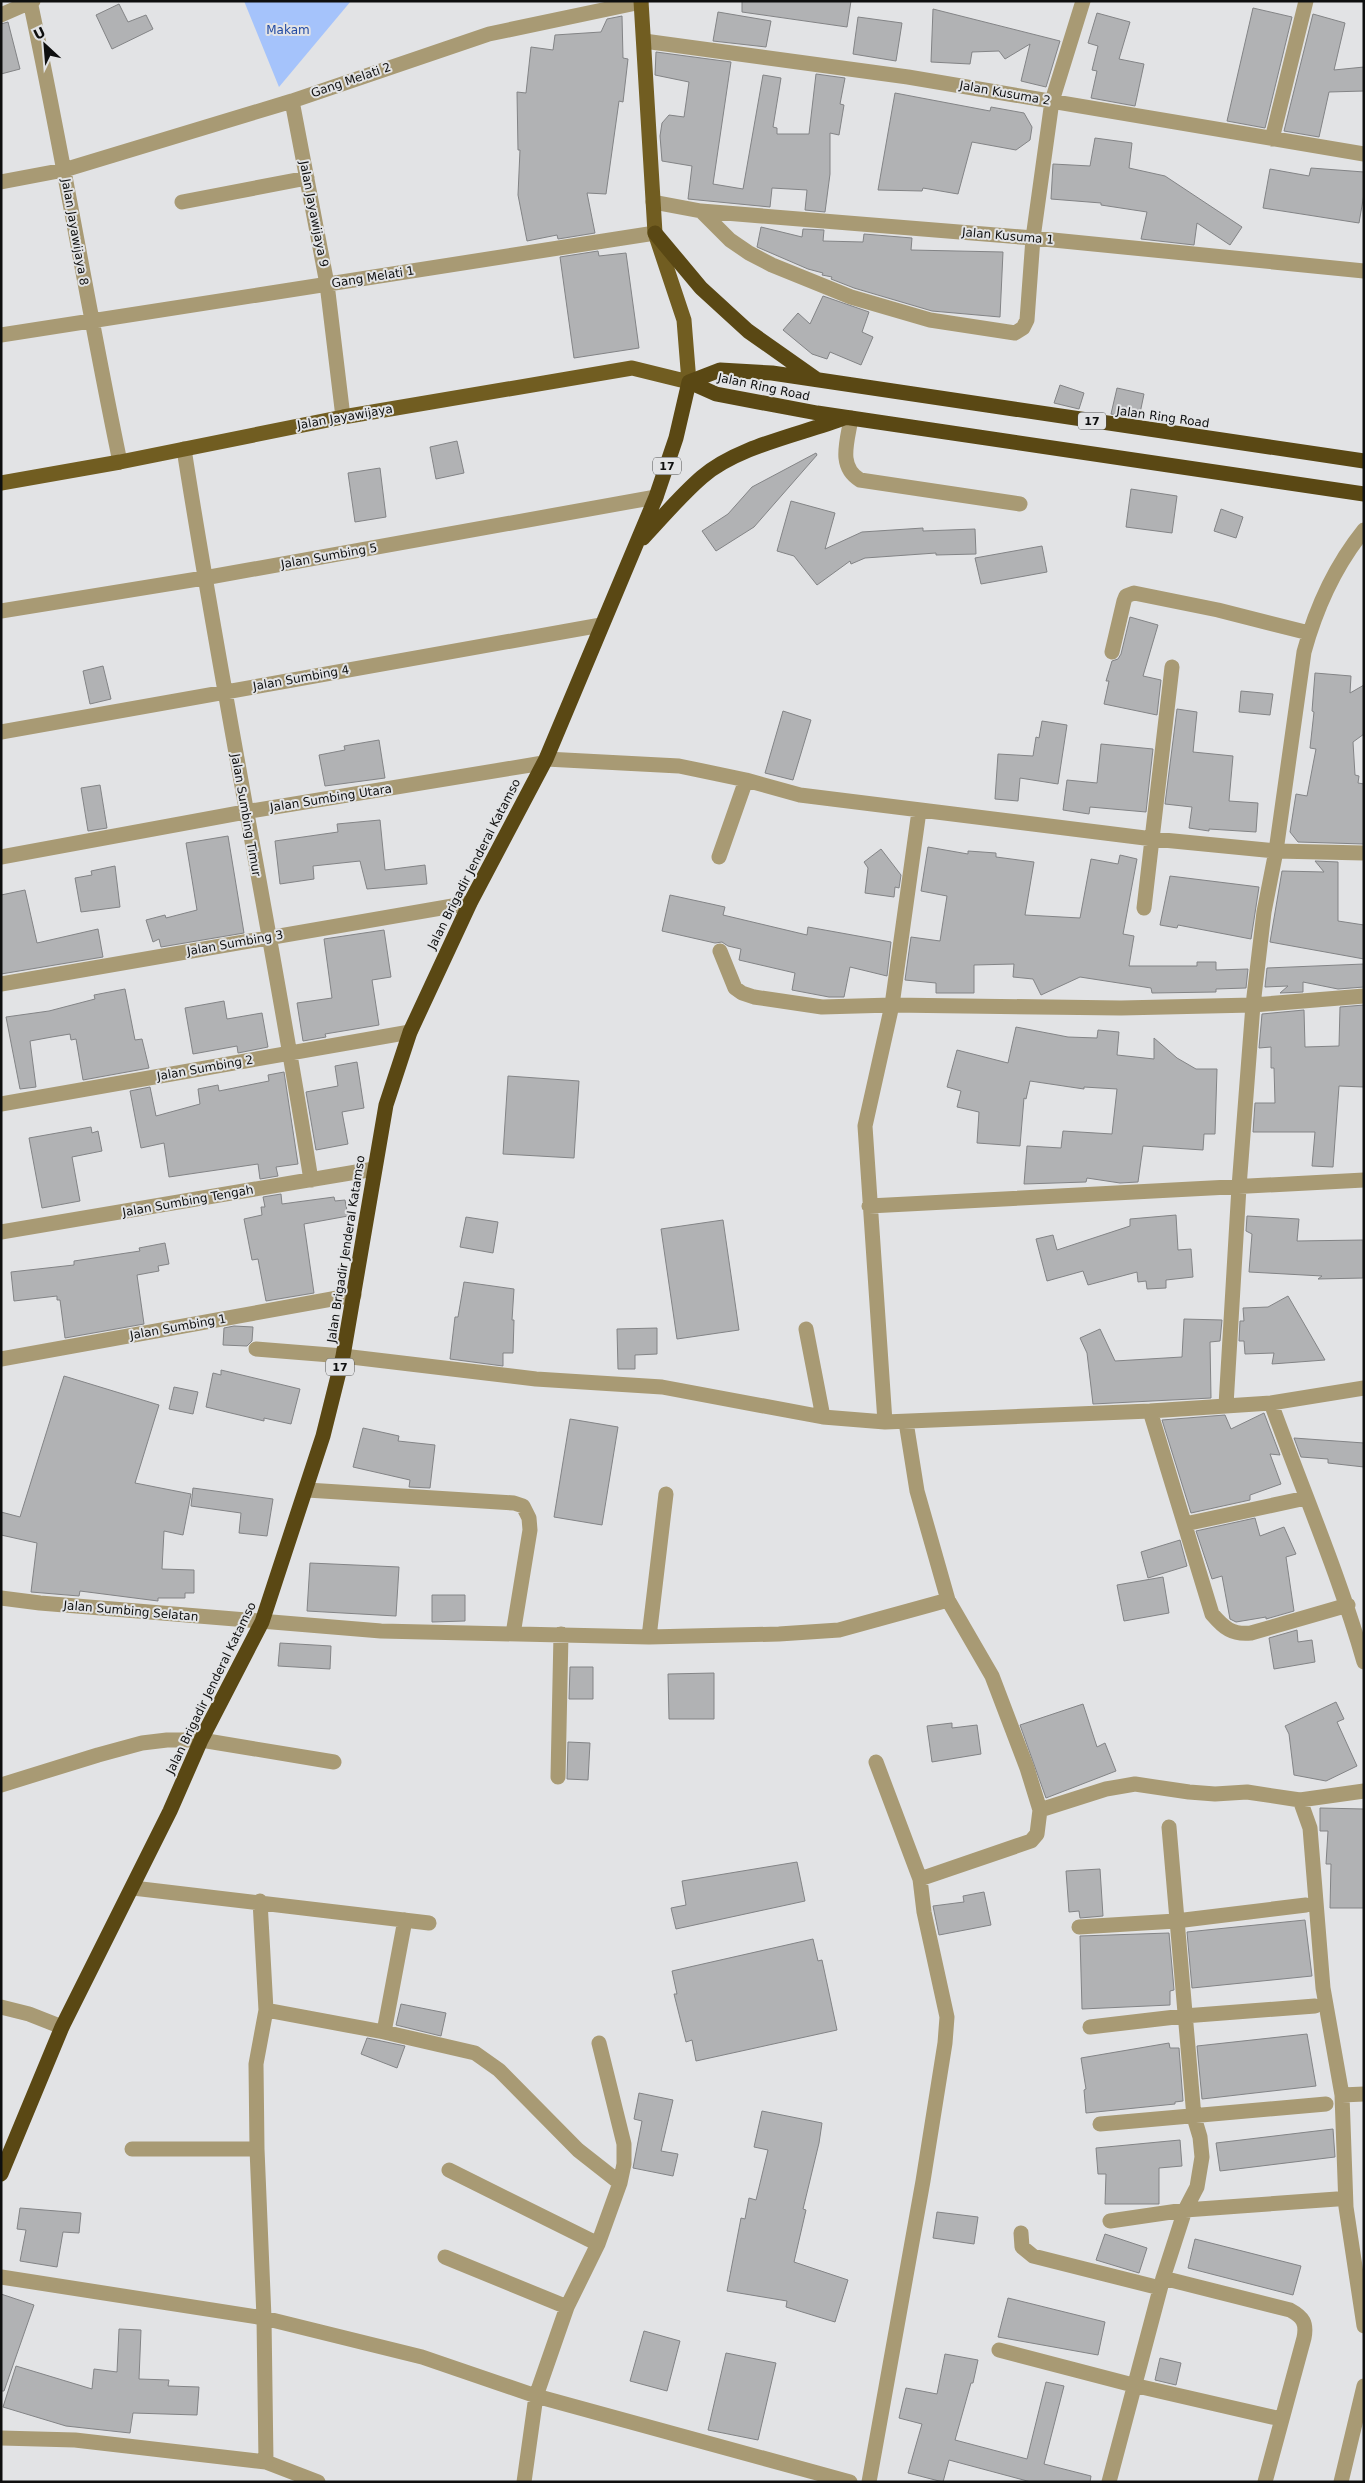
<svg xmlns="http://www.w3.org/2000/svg" width="1365" height="2483" font-family="'DejaVu Sans',sans-serif">
<style>
.green{fill:#a5c3fb}
.building{fill:#b1b2b4;stroke:#838486}
.lines{fill:none;stroke-linecap:round;stroke-linejoin:round}
.minor{stroke:#a89a74;stroke-width:15}
.major{stroke:#715d21;stroke-width:15}
.highway{stroke:#5a4814;stroke-width:15}
.labels{text-anchor:middle;stroke-width:4;stroke-linejoin:round;paint-order:stroke}
.shield{fill:#e2e3e5;stroke:#4e4f4f;stroke-width:1}
.shield-label{font-size:11px;font-weight:bold;fill:#0e0f0f}
.park-label{font-size:12px;fill:#214aa3;stroke:#e2e3e5}
.street-label{font-size:12px;fill:#0e0f0f;stroke:#e2e3e5}
</style>
<rect width="100%" height="100%" fill="#e2e3e5"/>
<path class="green" d="M244 1H351L279 87Z"/>
<path class="building" d="M742 1H851L847 27 742 12Z
M119 4 128 22 146 15 153 29 112 49 96 15Z
M1253 8 1292 17 1265 128 1227 121Z
M933 9 1060 41 1046 87 1021 81 1030 44 1005 59 999 51 972 52 970 64 931 62Z
M718 12 771 21 766 47 713 41Z
M1097 13 1130 22 1119 59 1144 64 1135 106 1091 98 1097 71 1092 70 1098 46 1088 43Z
M1313 14 1345 23 1334 70 1364 67V91L1329 92 1319 137 1284 131Z
M622 16 623 58 628 59 623 102 619 101 606 194 587 193 595 233 558 239 557 235 527 241 518 195 520 150H518L517 92 526 93 531 47 553 50 555 35 601 32 607 19Z
M858 17 902 23 896 61 853 54Z
M8 22 20 69 1 74V24Z
M656 52 731 62 713 184 743 189 763 75 781 78 773 127 777 128V134H809L816 74 845 78 840 104 844 105 839 135 830 133V174L825 212 805 210 807 190 772 188 770 207 688 199 692 166 662 161 660 136 662 123 669 115 684 117 689 82 655 75Z
M895 93 990 111 991 107 1024 113 1032 127 1030 140 1016 150 972 142 958 194 923 188 922 191 878 190Z
M1095 138 1132 143 1129 168 1165 176 1242 227 1230 245 1197 223 1194 245 1141 239 1147 212 1101 205V203L1051 199 1053 164 1090 166Z
M1311 168 1364 172V194L1359 223 1263 208 1270 169 1309 176Z
M761 227 802 237 803 229 824 230 823 241 863 242 864 234 912 238 911 250 1003 252 1000 317 932 311 854 288 831 279 832 277 822 275 823 273 808 269 757 247Z
M598 251 599 256 626 253 639 348 574 358 560 257Z
M823 296 869 312 862 332 873 337 861 365 830 352 827 359 812 354 783 330 798 313 810 324Z
M1060 385 1084 393 1079 409 1054 403Z
M1117 388 1144 394 1139 418 1111 414Z
M457 441 464 473 436 479 430 447Z
M816 453 817 455 754 527 716 551 702 531 728 514 752 487Z
M380 468 386 517 355 522 348 473Z
M1131 489 1177 496 1172 533 1126 527Z
M791 501 835 513 825 549 862 532 923 528V531L975 529 976 554 936 555V553L865 558 851 564 850 561 817 585 794 556 777 551Z
M1221 509 1243 517 1236 538 1214 531Z
M1042 546 1047 572 981 584 975 558Z
M1130 617 1158 625 1143 676 1161 680 1157 715 1104 704 1109 681H1106L1112 661 1118 659 1121 654Z
M103 666 111 699 90 704 83 671Z
M1315 673 1351 676 1350 693 1364 685V734L1353 742 1355 775 1359 776 1358 783 1364 784V844L1298 842 1290 832 1296 794 1307 796 1316 749 1310 748 1314 712 1312 711Z
M1241 691 1273 694 1270 715 1239 712Z
M1177 709 1197 712 1193 752 1233 756 1229 801 1258 803 1256 832 1209 829V831L1189 828 1192 807 1165 804Z
M783 711 811 720 793 780 765 773Z
M1042 721 1067 725 1058 784 1020 778 1018 801 995 799 998 754 1033 756 1036 737 1039 738Z
M379 740 385 778 325 786 319 755 345 750 344 746Z
M1101 744 1153 749 1146 812 1090 807 1089 814 1063 810 1067 780 1097 783Z
M100 785 107 828 88 831 81 788Z
M380 820 385 870 425 865 427 884 367 889 360 861 313 866 314 879 280 884 275 841 338 832 337 824Z
M228 836 244 933 161 947 159 939 153 942 146 920 165 915 166 918 197 910 186 843Z
M928 847 968 854V851L996 853V857L1034 862 1025 915 1080 918 1091 859 1118 864 1120 855 1137 859 1123 934 1134 936 1129 966H1197V962H1216V970L1248 969 1246 988 1216 989V992L1152 993 1151 988 1080 977 1041 995 1033 979 1013 977 1014 964 974 965V993H936V983L905 980 911 937 940 941 947 896 921 891Z
M881 849 901 875 899 888 895 887 894 897 865 893 868 868 864 862Z
M1315 861 1338 862V921L1364 925V959L1270 942 1282 871 1324 872Z
M115 866 120 907 81 912 75 878 92 875 91 871Z
M1170 876 1259 887 1251 939 1178 925 1177 928 1160 925Z
M25 890 37 943 98 929 103 957 1 974V895Z
M670 895 725 907 723 915 807 935 808 927 891 942 887 976 850 967 844 997H829L792 990 795 973 739 960 741 949 728 946 722 942 715 943 662 931Z
M384 930 391 977 372 980 379 1025 325 1034 326 1037 303 1041 297 1003 332 998 324 939Z
M1364 964V987L1338 989 1303 982V992L1280 993 1288 986 1265 987 1267 968Z
M125 989 135 1040 142 1039 149 1068 83 1080 76 1039 71 1040 70 1034 52 1037 30 1041 36 1087 20 1089 6 1017 49 1011 95 999 94 995Z
M224 1001 227 1019 262 1013 268 1047 238 1053 237 1046 193 1054 185 1008Z
M1364 1005V1087L1339 1086 1333 1167 1312 1166 1315 1132H1253L1255 1103H1275L1274 1068H1271V1047L1259 1048 1262 1014 1304 1010 1305 1047 1339 1046 1340 1007Z
M1016 1027 1068 1037 1097 1038 1098 1030 1119 1032 1117 1055 1154 1059V1038L1177 1058 1196 1069H1217L1215 1134H1204L1203 1150 1143 1146 1138 1182 1120 1183 1087 1178 1086 1182 1024 1184 1027 1146 1061 1148 1063 1131 1112 1134 1117 1089 1084 1087V1089L1030 1081 1026 1099 1024 1098 1020 1146 977 1143 979 1112 957 1107 961 1091 947 1087 957 1050 1008 1063Z
M357 1062 364 1108 342 1112 348 1144 316 1150 306 1092 338 1086 335 1066Z
M284 1072 298 1164 276 1167 278 1176 260 1179 258 1164 169 1177 164 1143 141 1148 130 1091 150 1087 156 1116 200 1104 198 1089 218 1085 219 1091 269 1081 268 1075Z
M508 1076 579 1081 574 1158 503 1154Z
M91 1127 92 1133 98 1131 102 1151 72 1157 80 1201 42 1208 29 1138Z
M281 1194 282 1204 334 1197 335 1201 345 1200 348 1216 304 1224 314 1293 266 1301 258 1259 252 1260 244 1219 262 1215 261 1207H265L263 1197Z
M1176 1215 1178 1250 1191 1249 1193 1277 1166 1280V1288L1147 1289 1146 1281 1138 1282 1137 1272 1088 1285 1083 1271 1047 1281 1036 1239 1053 1235 1057 1250 1130 1226V1219Z
M1247 1216 1299 1219 1297 1241 1363 1240V1278L1318 1279 1322 1276 1249 1272 1252 1234 1246 1231Z
M466 1217 498 1222 493 1253 460 1247Z
M723 1220 739 1330 677 1339 661 1229Z
M165 1243 169 1264 158 1266 159 1271 137 1275 144 1324 65 1338 60 1300H57V1296L14 1301 11 1272 74 1265V1261L140 1251 139 1248Z
M464 1282 514 1289 512 1320H514L513 1353H503V1366L450 1359 455 1317H458Z
M1288 1296 1325 1360 1272 1364 1274 1353 1245 1354 1244 1341H1239L1240 1321H1244L1243 1308 1268 1307Z
M1184 1319 1222 1320 1220 1341 1210 1342 1211 1398 1093 1404 1087 1353 1080 1338 1100 1329 1115 1361 1182 1357Z
M234 1326 253 1327 252 1341 247 1346 223 1345 224 1328Z
M657 1328V1354L635 1355V1369H618L617 1329Z
M221 1370 300 1389 291 1424 264 1418V1421L206 1407 213 1373 221 1375Z
M64 1376 159 1405 135 1483 191 1494 183 1535 164 1531 162 1569 194 1570V1593H185V1598H158V1601L80 1591 79 1596 31 1592 37 1543 1 1535V1512L20 1517Z
M174 1387 198 1392 193 1414 169 1409Z
M1264 1413 1280 1455 1270 1454 1281 1484 1250 1495V1500L1191 1513 1162 1420 1225 1415 1231 1429Z
M570 1419 618 1427 602 1525 554 1517Z
M363 1428 399 1436 398 1441 435 1445 430 1488 409 1487 410 1480 353 1467Z
M1294 1438 1364 1443V1467L1328 1463V1459L1301 1457Z
M193 1488 273 1499 267 1536 239 1533 241 1513 191 1506Z
M1255 1518 1260 1536 1284 1527 1296 1554 1286 1557 1294 1611 1266 1619V1617L1236 1622 1230 1619 1222 1576 1212 1579 1196 1531Z
M1180 1540 1187 1566 1148 1578 1141 1552Z
M310 1563 399 1567 396 1616 307 1611Z
M1163 1577 1169 1613 1124 1621 1117 1585Z
M432 1595H465V1621L432 1622Z
M1297 1630 1298 1642 1312 1640 1315 1662 1274 1669 1269 1638Z
M280 1643 331 1646 330 1669 278 1666Z
M570 1667H593V1699H569Z
M714 1673V1719H669L668 1674Z
M1336 1702 1344 1719 1337 1722 1357 1766 1326 1781 1294 1775 1289 1734 1285 1726Z
M1083 1704 1097 1747 1105 1743 1116 1771 1046 1798 1020 1725Z
M952 1723V1728L977 1725 981 1754 932 1762 927 1726Z
M568 1742 590 1743 588 1780 567 1779Z
M1320 1808 1364 1809V1908H1330L1331 1864H1326L1328 1831H1320Z
M797 1862 805 1901 676 1929 671 1908 686 1905 682 1881Z
M1100 1869 1103 1916 1080 1918 1079 1911 1069 1912 1066 1871Z
M984 1892 991 1925 939 1935 933 1906 964 1902 963 1896Z
M1305 1920 1312 1976 1192 1988 1187 1932Z
M1169 1933 1174 1990 1170 1991V2005L1082 2009 1080 1936Z
M813 1939 818 1961 822 1960 837 2030 696 2061 692 2040 686 2042 674 1994H677L672 1971Z
M401 2004 446 2013 441 2036 396 2025Z
M1307 2034 1316 2086 1202 2099 1197 2046Z
M367 2038 405 2046 397 2068 361 2054Z
M1169 2043 1170 2048H1179L1183 2101 1175 2102V2104L1086 2113 1084 2090 1086 2089 1081 2058Z
M639 2093 673 2100 661 2151 678 2154 673 2176 633 2168 642 2121 634 2119Z
M762 2111 822 2123 819 2143 803 2209 806 2210 794 2262 848 2280 835 2322 786 2307 787 2301 727 2291 741 2218 745 2219 749 2198 756 2200 768 2150 754 2147Z
M1333 2129 1335 2157 1220 2171 1216 2143Z
M1180 2140 1182 2166 1159 2168V2204H1105L1106 2174H1098L1096 2148Z
M20 2208 81 2213 79 2233 63 2232 57 2267 20 2261 26 2230 17 2229Z
M937 2212 978 2217 974 2244 933 2238Z
M1105 2234 1147 2248 1139 2273 1096 2260Z
M1195 2239 1301 2266 1293 2295 1188 2268Z
M1 2294 34 2305 4 2391H1Z
M1008 2298 1105 2322 1098 2355 998 2337Z
M119 2329 141 2330 139 2379 169 2380 168 2386 199 2387 197 2415 133 2413 130 2433 66 2426 3 2407 16 2366 92 2389 94 2369 117 2372Z
M644 2331 680 2341 667 2391 630 2381Z
M726 2353 776 2363 758 2440 708 2430Z
M945 2354 978 2360 973 2383H971L955 2440 1027 2459 1046 2382 1064 2386 1044 2464 1091 2476 1090 2482H1031L949 2460 943 2482 908 2473 922 2424 899 2418 906 2388 937 2394Z
M1160 2358 1181 2363 1176 2385 1155 2380Z"/>
<g class="lines">
<path class="minor" d="M30 1C63 154 88 309 120 462
M1 15 33 1
M644 41 908 77 1364 154
M292 101 327 284 343 417
M1272 139 1306 1
M1 182 64 170 292 101 489 34 641 2
M182 202 307 178
M653 202 701 211 1033 238 1364 271
M701 211 730 240 749 253 772 265 851 297 930 320 1015 333 1023 328 1027 320 1033 238 1052 101 1083 1
M1 335 655 233
M851 418C848 440 837 466 860 480L1020 504
M184 449C222 693 272 936 311 1180
M1 611 204 578 656 497
M1112 652 1124 601 1126 596 1134 593 1218 610 1309 633
M1 732 601 625
M546 759 679 766 746 780 800 795 1153 839 1276 851 1364 853
M1 857 245 812 543 763
M719 857 746 780
M1144 908 1172 667
M720 951 735 988 742 993 754 997 822 1007 892 1005 1121 1008 1253 1005 1364 996
M1 984 470 903
M1 1104 410 1032
M869 1206 1364 1180
M1 1232 374 1169
M806 1329 823 1417
M256 1349 343 1356 536 1379 662 1387 823 1417 885 1422 1150 1411 1271 1403 1364 1388
M1 1359 354 1295
M1271 1403C1302 1489 1339 1574 1364 1662
M1226 1405 1239 1187 1253 1005 1264 912 1276 851 1304 652C1316 608 1335 566 1364 530
M1150 1411 1212 1614C1224 1628 1232 1635 1251 1633L1348 1605
M885 1422 865 1126 892 1005 919 811
M307 1490 514 1503 523 1506 529 1518 530 1530 513 1634
M1185 1524 1306 1498
M1 1598 40 1603 381 1631 649 1637 779 1634 839 1630 948 1600
M649 1637 666 1494
M876 1762 920 1879
M558 1777 561 1634
M1 1785 98 1755 142 1743 167 1740H201L334 1762
M1300 1800 1364 1791
M1040 1810 1106 1789 1135 1784 1189 1792 1215 1794 1247 1792 1300 1800 1310 1828 1323 1988 1342 2095 1346 2207 1364 2326
M133 1888 429 1923
M260 1901 266 2010 256 2064 257 2149 264 2318 266 2462
M1079 1927 1176 1921 1306 1905
M1 2007 29 2014 62 2027
M266 2010 384 2032 475 2053 499 2070 578 2150 620 2183
M1090 2027 1184 2016 1315 2006
M384 2032 405 1920
M1342 2095 1364 2094
M1100 2124 1326 2104
M132 2149H257
M449 2170 598 2244
M1110 2221 1185 2210 1337 2199
M1021 2233 1022 2247 1033 2256 1160 2288
M445 2257 567 2307
M1 2277 264 2318 422 2357 536 2396 850 2482
M1163 2278 1290 2310C1303 2317 1307 2323 1304 2338L1265 2482
M999 2350 1133 2385 1281 2419
M1 2438 75 2440 266 2462 318 2482
M524 2482 536 2396 567 2307 598 2244 620 2183 624 2164V2144L599 2043
M869 2482 923 2181 945 2043 947 2017 924 1912 920 1879 1031 1841 1037 1834 1040 1810 1027 1768 992 1676 948 1600 917 1491 906 1422
M1109 2482 1163 2278 1185 2210 1197 2187 1202 2157 1200 2137 1194 2117 1169 1827
M1341 2482 1364 2386"/>
<path class="major" d="M1 483 120 462 343 417 632 368 689 382 684 320 655 233 641 1"/>
<path class="highway" d="M655 233 701 288 748 331 816 379
M689 382 716 394 817 413 1364 494
M689 382 720 370 772 373 1364 461
M643 538C662 518 681 495 702 477 738 446 799 435 844 418
M1 2174 62 2027 170 1811 201 1740 262 1622 323 1436 343 1356 386 1105 410 1032 470 903 546 759 656 497 676 438 689 382"/>
</g>
<g class="labels">
<g class="shield">
<rect x="1078" y="412.5" width="28" height="17" rx="4"/>
<rect x="653" y="457.5" width="28" height="17" rx="4"/>
<rect x="326" y="1358.5" width="28" height="17" rx="4"/>
</g>
<g class="shield-label">
<text x="1092" y="425">17</text>
<text x="667" y="470">17</text>
<text x="340" y="1371">17</text>
</g>
<g class="park-label">
<text x="288" y="34">Makam</text>
</g>
<g class="street-label">
<text transform="translate(351 80) rotate(-19)" y="4">Gang Melati 2</text>
<text transform="translate(1005 93) rotate(10)" y="4">Jalan Kusuma 2</text>
<text transform="translate(314 214) rotate(79)" y="4">Jalan Jayawijaya 9</text>
<text transform="translate(75 232) rotate(80)" y="4">Jalan Jayawijaya 8</text>
<text transform="translate(1008 236) rotate(5)" y="4">Jalan Kusuma 1</text>
<text transform="translate(373 277) rotate(-9)" y="4">Gang Melati 1</text>
<text transform="translate(764 387) rotate(12)" y="4">Jalan Ring Road</text>
<text transform="translate(345 417) rotate(-10)" y="4">Jalan Jayawijaya</text>
<text transform="translate(1163 417) rotate(8)" y="4">Jalan Ring Road</text>
<text transform="translate(329 556) rotate(-10)" y="4">Jalan Sumbing 5</text>
<text transform="translate(301 678) rotate(-10)" y="4">Jalan Sumbing 4</text>
<text transform="translate(331 798) rotate(-9)" y="4">Jalan Sumbing Utara</text>
<text transform="translate(246 815) rotate(80)" y="4">Jalan Sumbing Timur</text>
<text transform="translate(474 864) rotate(-63)" y="4">Jalan Brigadir Jenderal Katamso</text>
<text transform="translate(235 943) rotate(-10)" y="4">Jalan Sumbing 3</text>
<text transform="translate(205 1068) rotate(-10)" y="4">Jalan Sumbing 2</text>
<text transform="translate(188 1201) rotate(-10)" y="4">Jalan Sumbing Tengah</text>
<text transform="translate(346 1249) rotate(-81)" y="4">Jalan Brigadir Jenderal Katamso</text>
<text transform="translate(178 1327) rotate(-10)" y="4">Jalan Sumbing 1</text>
<text transform="translate(131 1611) rotate(5)" y="4">Jalan Sumbing Selatan</text>
<text transform="translate(211 1688) rotate(-64)" y="4">Jalan Brigadir Jenderal Katamso</text>
</g>
</g>
<rect width="1365" height="2483" fill="none" stroke="#0e0f0f" stroke-width="5"/>
<g transform="translate(45 45) rotate(334)" stroke="#e2e3e5" stroke-width="4" paint-order="stroke">
<path d="M0-4L9 19L0 12L-9 19Z" fill="#0e0f0f"/>
<text y="-8" font-size="14" font-weight="bold" text-anchor="middle" fill="#0e0f0f">U</text>
</g>
</svg>
